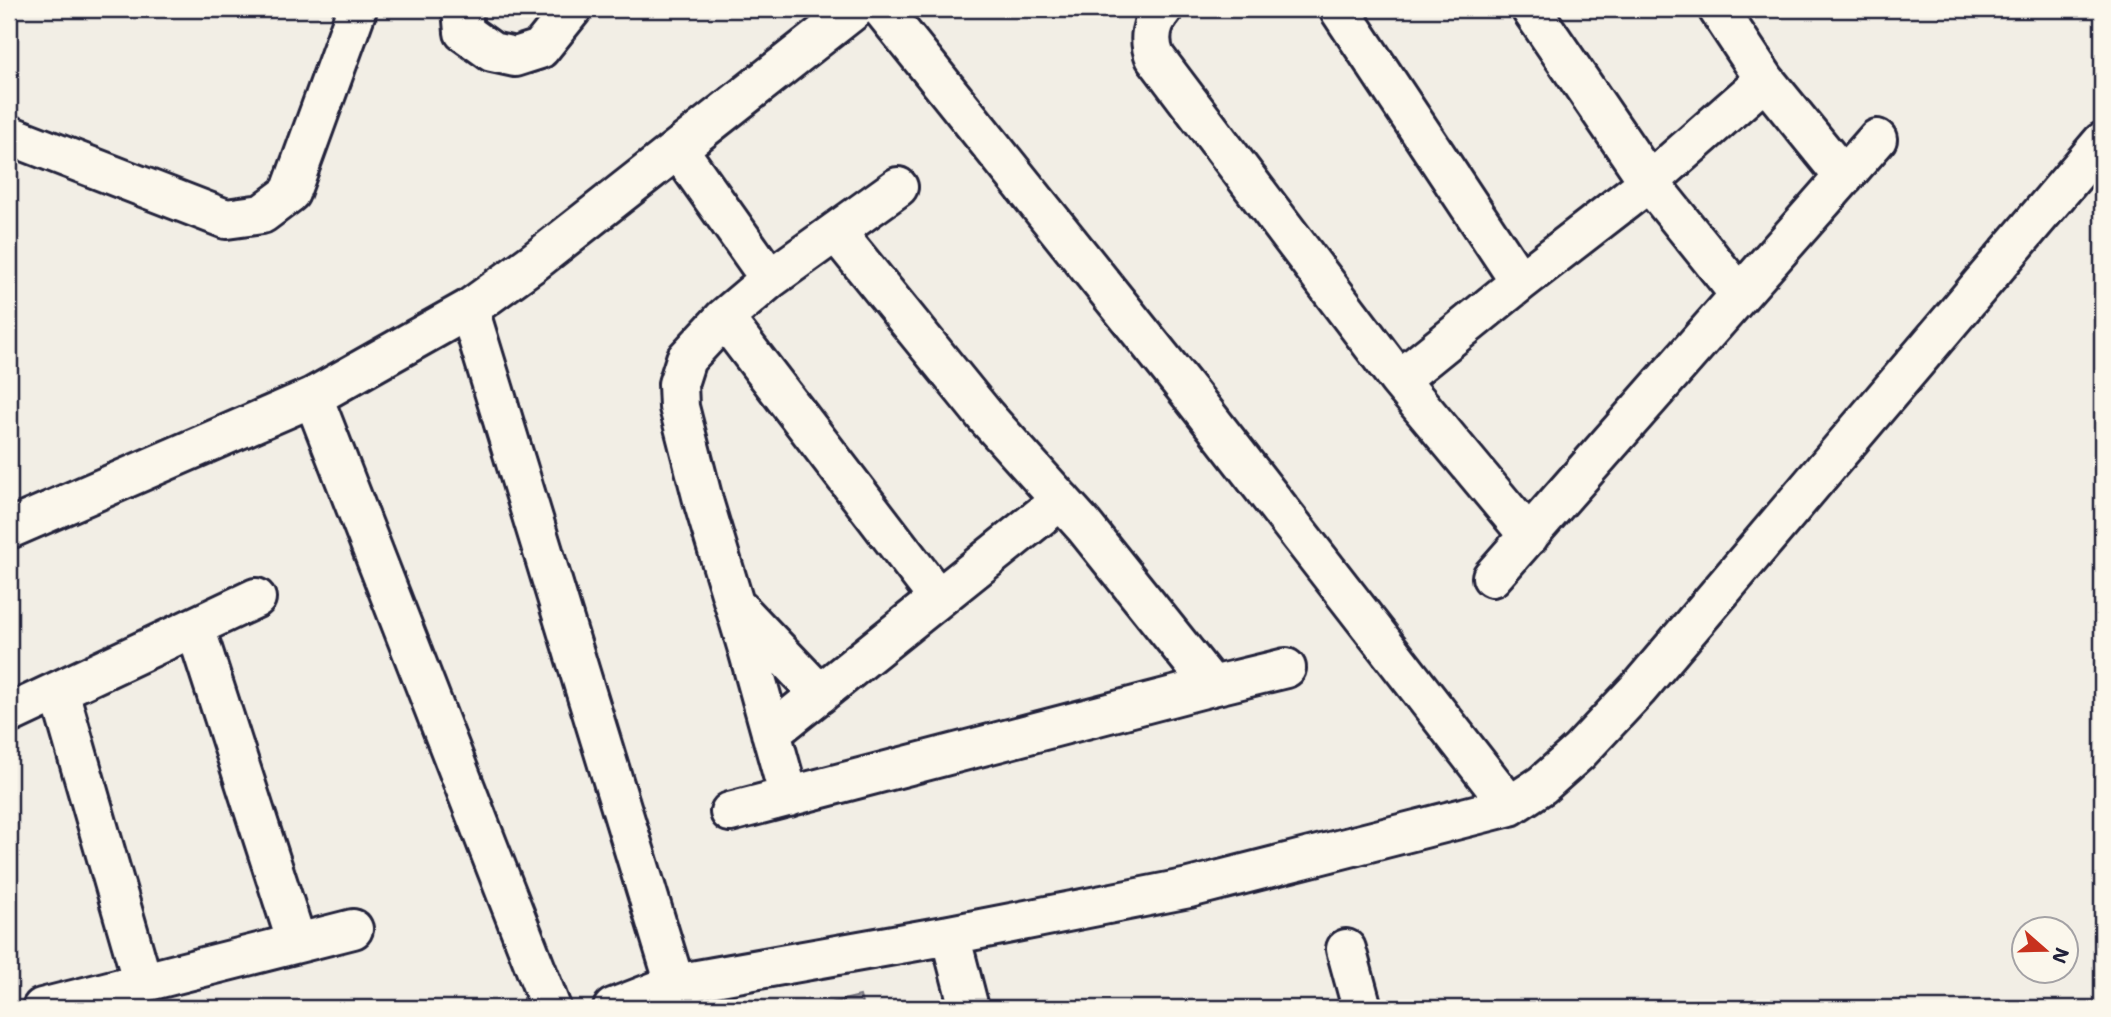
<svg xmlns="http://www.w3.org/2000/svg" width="2111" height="1017" font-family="'Shantell Sans',sans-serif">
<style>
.water{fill:#aeabad;stroke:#76747f;stroke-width:2}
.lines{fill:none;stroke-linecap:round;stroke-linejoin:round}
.minor-casing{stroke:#22223b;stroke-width:44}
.minor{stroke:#fbf7ec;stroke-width:38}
</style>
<rect width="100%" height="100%" fill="#f2eee5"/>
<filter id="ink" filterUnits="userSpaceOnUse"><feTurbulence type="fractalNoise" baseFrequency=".0143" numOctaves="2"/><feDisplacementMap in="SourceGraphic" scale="14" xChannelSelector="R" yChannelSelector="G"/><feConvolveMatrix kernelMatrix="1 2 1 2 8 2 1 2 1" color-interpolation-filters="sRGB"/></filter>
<g filter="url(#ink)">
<path class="water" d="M860 996 863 1008H810Z"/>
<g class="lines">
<g class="minor-casing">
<path id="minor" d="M462 9 464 32 492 52 515 57 540 49 572 9
M882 9 1191 395 1510 806 1542 785 1579 752 1638 689 2102 142
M1163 9C1151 23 1148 40 1155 57L1399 380 1529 536
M1339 9 1520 282
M1531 9 1649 182 1740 295
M1718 9 1765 80 1844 177
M9 135 226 219 262 214 290 193 357 9
M678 149 770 279
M836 232 986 417 1084 526 1212 686
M469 309 675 984
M724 318 938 598
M1399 380 1520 282 1649 182 1765 80
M313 397 551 1008
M9 529 313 397 469 309 534 262 855 9
M1492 577 1877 139
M739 609 820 694
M195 627 297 943
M59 691 143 983
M9 714 256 598
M771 733 1061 500
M789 797 749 653 704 504 679 407 678 384 686 359 724 318 770 279 898 187
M730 812 1212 686 1286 668
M950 935 969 1008
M1346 949 1362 1008
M42 1008 353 929
M613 1008 675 984 950 935 1189 888 1510 806"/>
</g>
<use href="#minor" class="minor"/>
</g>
</g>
<rect width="2111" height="1017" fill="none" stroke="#fbf7ec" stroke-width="35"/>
<rect x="18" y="18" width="2076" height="982" fill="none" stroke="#22223b" stroke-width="2.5" filter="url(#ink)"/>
<g transform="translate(2045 950) rotate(110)"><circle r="33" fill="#fbf7ec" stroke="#a4a2a5" stroke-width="2"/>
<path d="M0-5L12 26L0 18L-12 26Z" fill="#c8321e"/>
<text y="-10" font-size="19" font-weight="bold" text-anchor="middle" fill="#22223b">N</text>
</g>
</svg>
